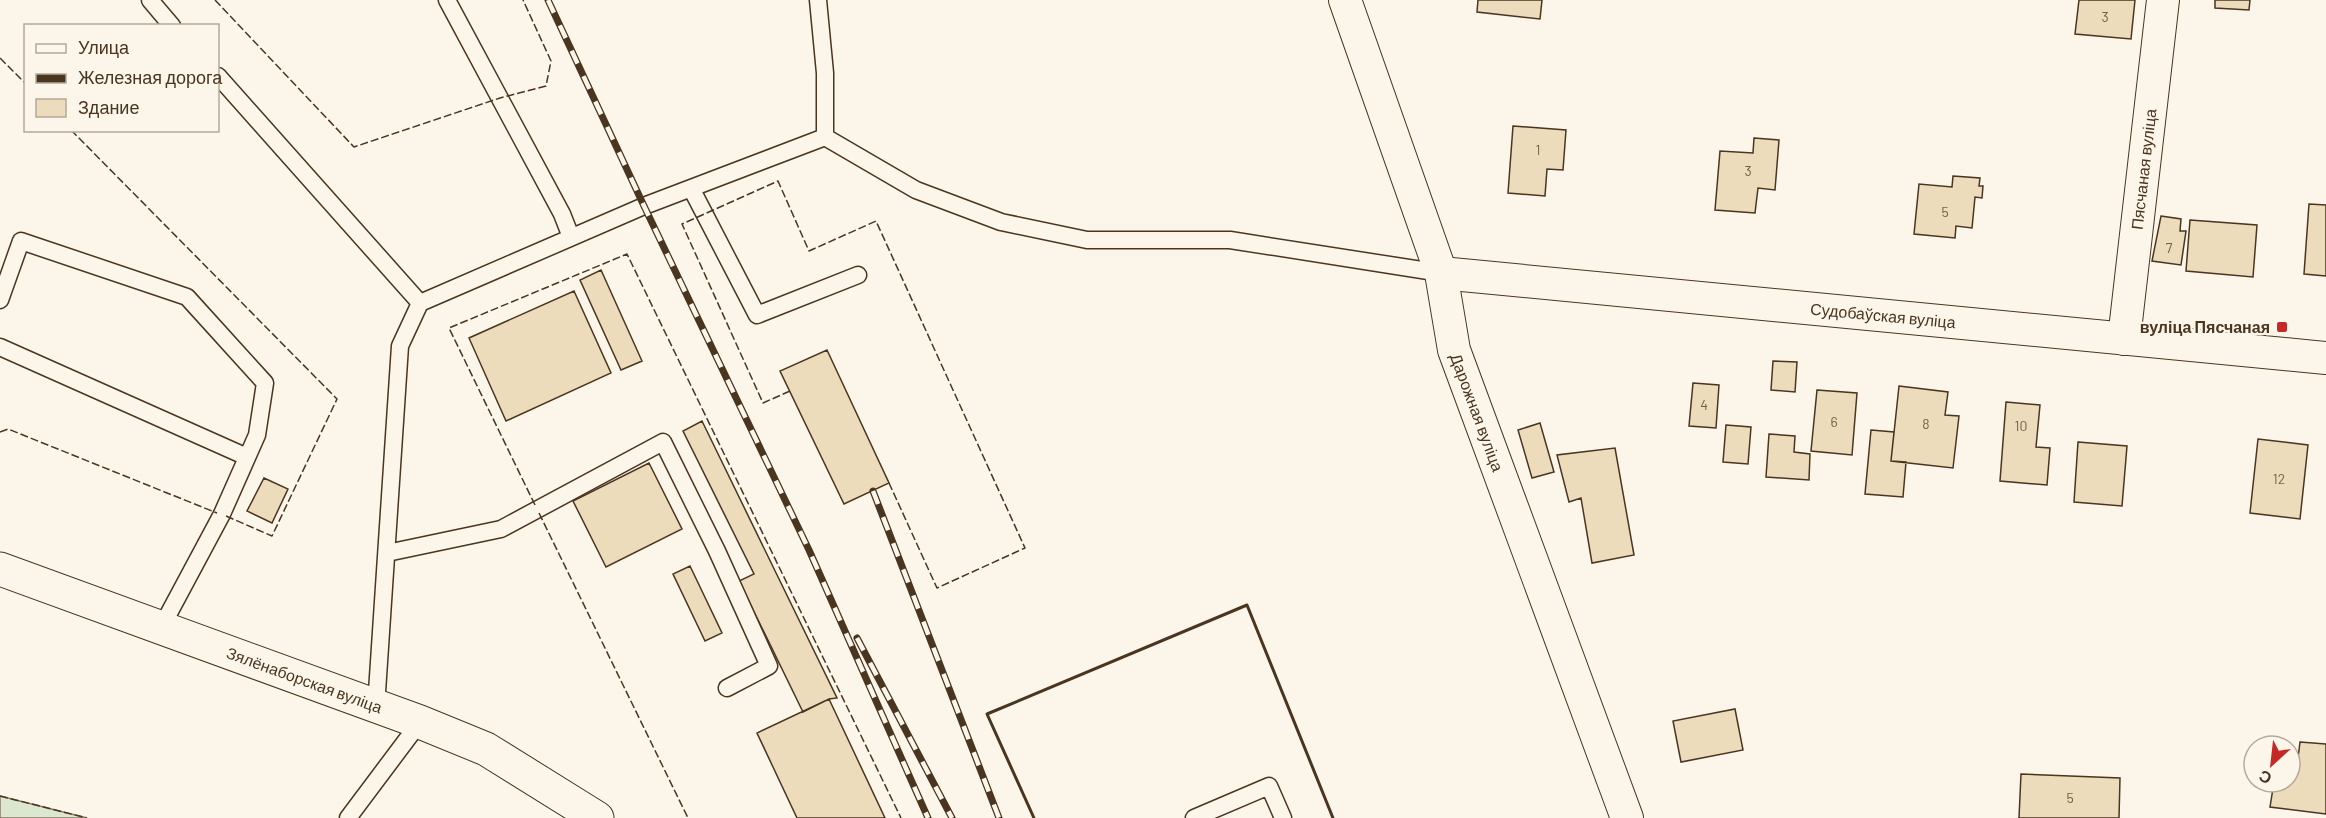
<svg xmlns="http://www.w3.org/2000/svg" width="2326" height="818" font-family="Barlow,sans-serif">
<style>
.green{fill:#dce7d0;stroke:#887966;stroke-width:1.5}
.building{fill:#ecdcbc;stroke:#4a3520;stroke-width:1.5}
.lines{fill:none;stroke-linecap:round;stroke-linejoin:round}
.lane-casing{stroke:#4a3520;stroke-width:19}
.street-casing{stroke:#4a3520;stroke-width:34}
.secondary-casing{stroke:#4a3520;stroke-width:35}
.lane{stroke:#fbf6e9;stroke-width:16}
.street{stroke:#fbf6e9;stroke-width:32}
.secondary{stroke:#fbf6e9;stroke-width:33}
.rail-casing{stroke:#4a3520;stroke-width:7}
.rail{stroke:#fbf6e9;stroke-width:4.5;stroke-dasharray:14;stroke-linecap:butt}
.fence{stroke:#4a3520;stroke-width:1.5;stroke-dasharray:8 3;stroke-linecap:butt}
.wall{stroke:#4a3520;stroke-width:3}
.poi-dot{fill:#c62828;stroke:#fbf6e9;stroke-width:2}
.labels{text-anchor:middle;stroke-width:4.5;stroke-linejoin:round;paint-order:stroke}
.number-label{font-size:14px;fill:#725f47}
.street-label{font-size:16px;fill:#4a3520;stroke:#fbf6e9}
.poi-label{font-size:16px;font-weight:bold;fill:#4a3520;stroke:#fbf6e9;text-anchor:end}
</style>
<rect width="100%" height="100%" fill="#fbf6e9"/>
<path class="green" d="M0 796 87 818H0Z"/>
<path class="building" d="M1478 0H1542L1540 19 1477 12Z
M2079 0H2135L2131 39 2075 34Z
M2215 0H2250L2249 10 2215 8Z
M1513 126 1566 130 1563 170 1547 169 1545 196 1508 193Z
M1754 138 1779 140 1775 190 1758 188 1755 213 1715 210 1720 151 1753 153Z
M1953 176 1980 178 1979 186H1983L1982 198 1975 197 1972 228 1956 226 1955 238 1914 234 1919 184 1952 187Z
M2309 204 2326 205V276L2304 274Z
M2161 216 2181 219 2180 231H2186L2181 265 2152 261Z
M2190 220 2257 225 2253 277 2186 271Z
M601 270 642 361 621 370 580 280Z
M574 291 611 373 506 421 469 338Z
M827 350 889 483 844 504 780 371Z
M1773 361 1797 362 1795 392 1771 390Z
M1693 383 1719 385 1716 428 1689 426Z
M1899 386 1948 392 1945 415 1959 416 1953 468 1891 461Z
M1817 390 1857 393 1852 455 1811 451Z
M2006 402 2040 405 2036 447 2050 448 2047 485 2000 481Z
M702 421 837 698 829 699 803 712 739 581 754 574 683 431Z
M1540 423 1554 472 1532 478 1518 430Z
M1726 425 1751 427 1748 464 1723 462Z
M1871 430 1894 432 1891 461 1906 462 1903 497 1865 494Z
M1769 434 1795 436 1794 452 1810 454 1809 480 1766 477Z
M2258 439 2308 445 2300 519 2250 513Z
M2078 442 2127 446 2122 506 2074 502Z
M1615 448 1634 555 1592 563 1581 498 1569 502 1557 455Z
M649 463 682 529 606 567 573 501Z
M264 478 288 489 272 523 247 511Z
M690 566 722 633 705 641 673 574Z
M829 699 885 818H797L757 733Z
M1735 709 1743 750 1681 762 1673 721Z
M2300 742 2326 744V814L2270 807 2274 782H2290V757L2298 758Z
M2021 774 2120 778 2119 818H2019Z"/>
<g class="lines">
<g class="lane-casing">
<path id="lane" d="M150 0 172 26
M447 0 562 214 571 237
M818 0 825 73V137
M218 76 420 303
M691 188 757 315 858 275
M0 300 21 241 187 297 265 383 257 435 222 514 161 628
M0 347 247 457
M387 553 501 529 663 442 717 551 769 666 727 688
M376 707 400 346 420 303 644 206 825 137 916 190 1001 222 1087 240H1230L1441 273
M348 818 420 722
M1194 818 1269 786 1283 818"/>
</g>
<g class="street-casing">
<g id="street">
<path id="s1" d="M1345 0 1441 273 1454 350 1627 818"/>
<path id="s2" d="M1441 273 2326 358"/>
<path id="s3" d="M2124 339 2163 0"/>
</g>
</g>
<g class="secondary-casing">
<g id="secondary">
<path id="s4" d="M0 569 420 722 486 749 597 818"/>
</g>
</g>
<use href="#lane" class="lane"/>
<use href="#street" class="street"/>
<use href="#secondary" class="secondary"/>
<g class="rail-casing">
<path id="rail" d="M548 0 644 206 809 550 928 818
M873 491 999 818
M857 638 952 818"/>
</g>
<use href="#rail" class="rail"/>
<path class="fence" d="M215 0 354 147 500 98 546 86 551 61 523 0
M0 58 26 84
M71 130 337 399 272 536 226 516
M790 391 763 403 682 224 778 181 809 251 876 221 1025 548 937 588 889 483
M0 432 8 429 217 513
M535 505 449 328 627 254 901 818
M539 513 688 818
M0 796 87 818"/>
<path class="wall" d="M1034 818 987 714 1247 605 1333 818"/>
</g>
<rect class="poi-dot" x="2276" y="321" width="12" height="12" rx="3"/>
<g class="labels">
<g class="number-label">
<text x="2105" y="22">3</text>
<text x="1538" y="155">1</text>
<text x="1748" y="176">3</text>
<text x="1945" y="217">5</text>
<text x="2169" y="253">7</text>
<text x="1704" y="410">4</text>
<text x="1834" y="427">6</text>
<text x="1926" y="429">8</text>
<text x="2021" y="431">10</text>
<text x="2279" y="484">12</text>
<text x="2070" y="803">5</text>
</g>
<g class="street-label">
<text dy="6" stroke="none"><textPath href="#s3" startOffset="171">Пясчаная вуліца</textPath></text>
<text dy="6" stroke="none"><textPath href="#s2" startOffset="444">Судобаўская вуліца</textPath></text>
<text dy="6" stroke="none"><textPath href="#s1" startOffset="434">Дарожная вуліца</textPath></text>
<text dy="6" stroke="none"><textPath href="#s4" startOffset="324">Зялёнаборская вуліца</textPath></text>
</g>
<g class="poi-label">
<text x="2270" y="333">вуліца Пясчаная</text>
</g>
</g>
<rect x="24" y="24" width="195" height="108" fill="#fbf6e9" stroke="#b4a999" stroke-width="1.5"/>
<rect x="36" y="44" width="30" height="9" fill="#fbf6e9" stroke="#b4a999" stroke-width="1.5"/>
<text x="78" y="54" font-size="18" fill="#4a3520">Улица</text>
<rect x="36" y="74" width="30" height="9" fill="#4a3520" stroke="#b4a999" stroke-width="1.5"/>
<text x="78" y="84" font-size="18" fill="#4a3520">Железная дорога</text>
<rect x="36" y="99" width="30" height="18" fill="#ecdcbc" stroke="#b4a999" stroke-width="1.5"/>
<text x="78" y="114" font-size="18" fill="#4a3520">Здание</text>
<g transform="translate(2272 764) rotate(207)"><circle r="28" fill="#fbf6e9" stroke="#b4a999" stroke-width="1.5"/>
<path d="M0-4.5L10 22L0 15L-10 22Z" fill="#c62828"/>
<text y="-9" font-size="16" font-weight="bold" text-anchor="middle" fill="#4a3520">С</text>
</g>
</svg>
